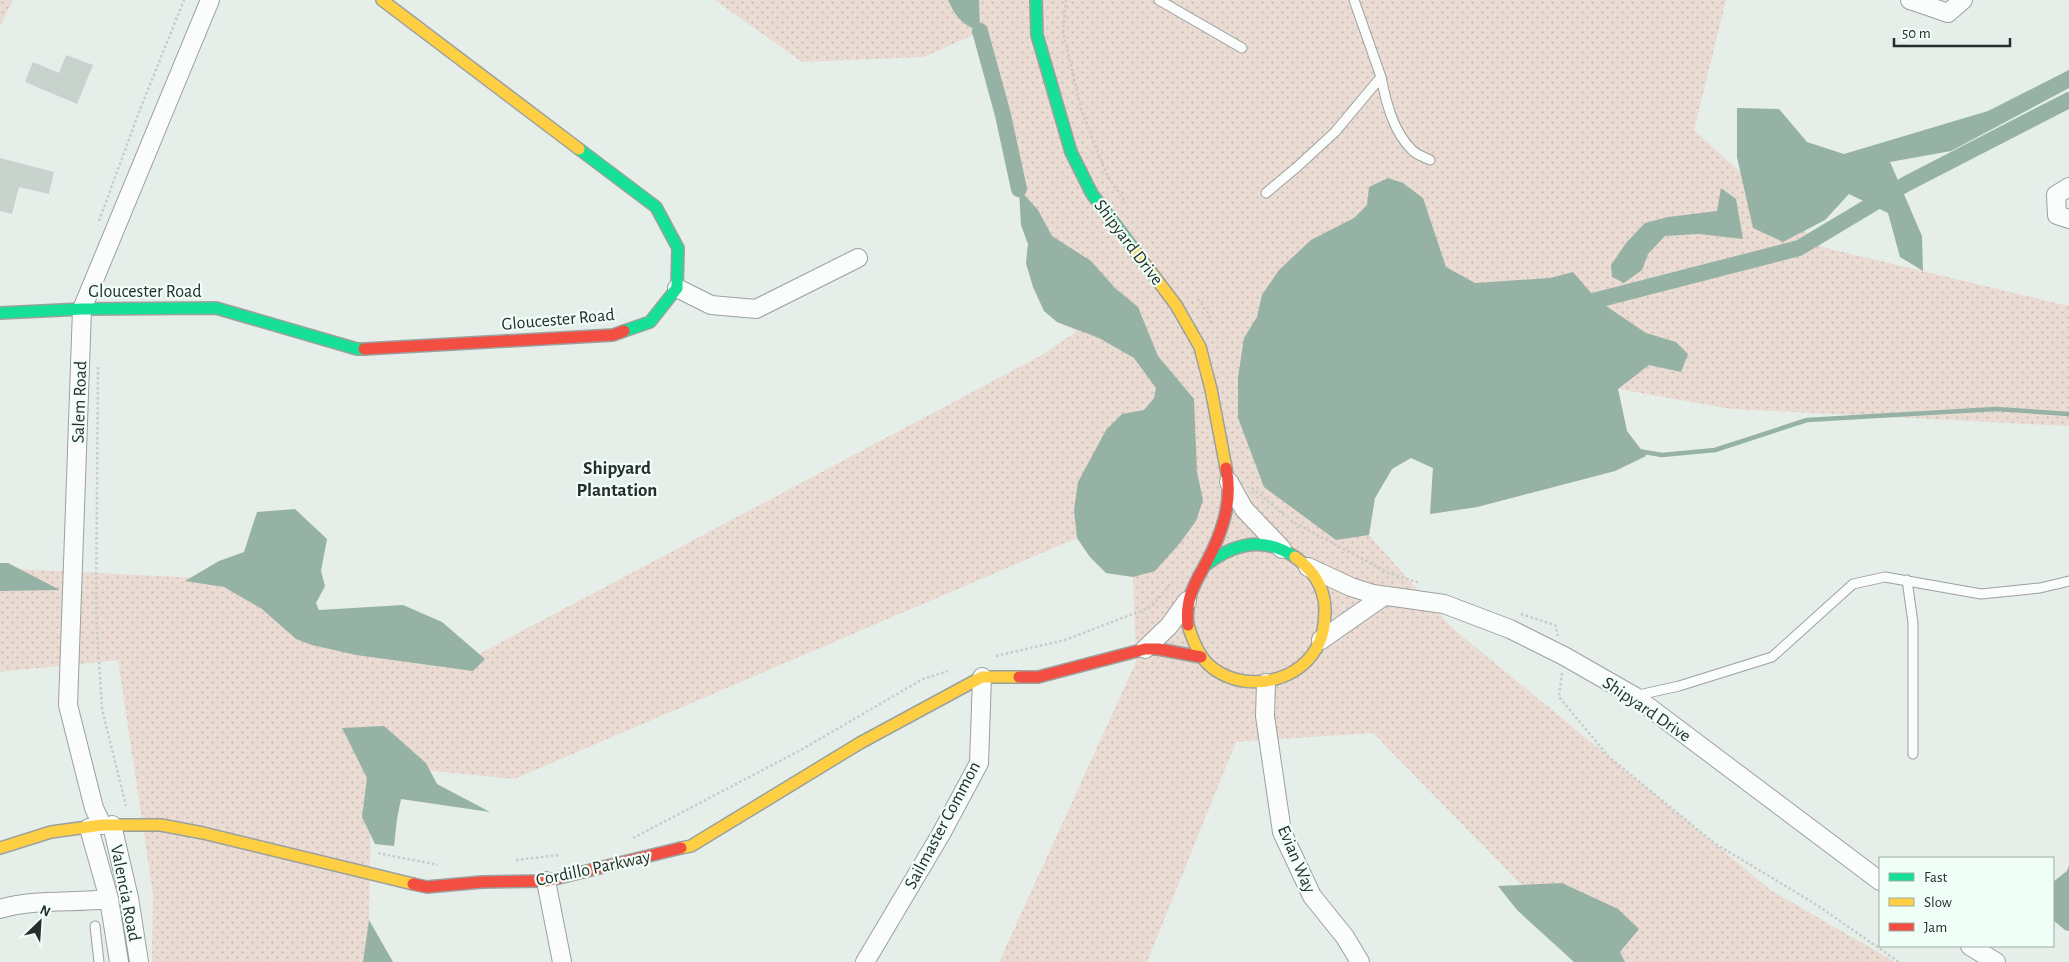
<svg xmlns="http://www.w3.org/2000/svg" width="2069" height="962" font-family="'Alegreya Sans',sans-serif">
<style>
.grass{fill:url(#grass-dots)}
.water{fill:#95b2a5}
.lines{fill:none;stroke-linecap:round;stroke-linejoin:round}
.stream{stroke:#95b2a5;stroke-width:4.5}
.canal{stroke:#95b2a5;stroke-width:16}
.building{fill:#c8d3ce}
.lane-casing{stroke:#9ba19e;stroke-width:11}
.street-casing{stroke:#9ba19e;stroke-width:20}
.fast-casing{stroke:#9ba19e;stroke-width:14}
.slow-casing{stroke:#9ba19e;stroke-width:14}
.jam-casing{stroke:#9ba19e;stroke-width:14}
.path{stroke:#c9cbcb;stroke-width:2.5;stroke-dasharray:2.5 2.5;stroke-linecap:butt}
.lane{stroke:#fbfcfc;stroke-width:9}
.street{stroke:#fbfcfc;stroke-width:18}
.fast{stroke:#16e098;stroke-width:11}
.slow{stroke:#ffcf43;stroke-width:11}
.jam{stroke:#f24e42;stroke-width:11}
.labels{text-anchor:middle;stroke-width:4.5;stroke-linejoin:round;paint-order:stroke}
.street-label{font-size:18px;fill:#272d2a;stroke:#effff7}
.neighbourhood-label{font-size:19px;font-weight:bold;fill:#272d2a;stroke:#effff7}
</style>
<defs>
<pattern id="grass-dots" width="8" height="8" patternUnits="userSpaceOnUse" patternTransform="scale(1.25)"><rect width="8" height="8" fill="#eadbd3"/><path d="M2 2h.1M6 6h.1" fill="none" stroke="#c9bcb5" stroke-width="1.8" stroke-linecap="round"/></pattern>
</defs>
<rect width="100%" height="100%" fill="#e6eeea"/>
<path class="grass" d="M0 0H13L0 26Z
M715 0H1726L1694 130 1822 247 2069 306V426L1731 409 1618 389 1627 431 1646 456 1615 471 1477 507 1430 514 1433 468 1411 457 1392 469 1375 498 1369 535 1451 627 1772 891 1895 962H1597L1373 733 1236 742 1147 962H999L1136 662 1133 577 1106 573 1090 557 1077 538 514 779 372 765 369 920 393 962H152L153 894 118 660 0 672V568L293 583 319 626 479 654 1042 355 1077 331 1057 322 1044 311 1033 287 1026 263 1028 244 1021 225 1019 189 1003 115 980 32 924 57 802 62Z"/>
<path class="water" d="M948 0H979L980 31C962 25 956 17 948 0Z
M2069 70V88L1951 151 1890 162 1922 236 1923 271 1900 257 1888 213 1849 194 1825 220 1783 242 1753 228 1737 157V108L1779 109 1807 142 1844 154 1988 111Z
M1388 178 1403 183 1423 198 1446 267 1475 283 1550 278 1573 272 1597 300 1646 333 1676 342 1688 354 1681 372 1649 365 1618 389 1627 431 1646 456 1615 471 1477 507 1430 514 1433 468 1411 458 1392 469 1375 498 1369 535 1336 540 1264 487 1238 418V377L1244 338 1257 317 1262 295 1279 270 1311 240 1354 218 1367 205 1369 187Z
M1721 188 1736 199 1743 239 1699 234 1665 236 1648 254 1642 270 1624 283 1612 277 1611 265 1626 243 1645 223 1668 217 1717 211Z
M1019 189 1038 210 1052 236 1091 261 1115 288 1138 307 1158 356 1194 399 1197 472 1203 500 1196 521 1180 543 1155 571 1133 577 1106 573 1090 557 1077 538 1074 510 1078 482 1106 430 1122 414 1144 410 1154 398 1156 388 1134 358 1099 338 1057 322 1044 311 1033 287 1026 263 1028 244 1021 225Z
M295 509 327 539 321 571 325 586 316 603 319 610 403 605 442 622 485 659 473 671 356 655 312 645 296 639 262 609 224 587 185 581 219 561 244 552 257 512Z
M0 563H8L60 590 0 591Z
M384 726 426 763 437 784 490 812 401 799 397 819 394 846 375 844 362 817 367 778 342 728Z
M2069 865V931L2065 930 2053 920V882L2067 871Z
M1562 883 1618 909 1639 929 1620 952 1625 962H1574L1517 910 1498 886Z
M369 920 393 962H363Z"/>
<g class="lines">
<path class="stream" d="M1638 451 1662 455 1715 450 1807 420 1996 409 2069 414"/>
<path class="canal" d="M980 31 1003 115 1019 189
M1597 300 1799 248 1906 184 2069 100"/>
</g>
<path class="building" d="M66 55 93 65 77 104 25 82 33 62 59 73Z
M0 158 54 172 49 194 19 187 12 214 0 211Z"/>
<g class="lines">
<g class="lane-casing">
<path id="lane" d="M1159 0 1242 48
M1381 77C1386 102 1393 132 1413 151 1417 155 1425 157 1430 160
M1266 193 1297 167 1335 132 1381 77 1354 0
M1907 580 1913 623V754
M1634 696 1679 686 1772 657 1853 584 1885 577 1981 594 2040 588 2069 581
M95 926 99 962"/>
</g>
<g class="street-casing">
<path id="street" d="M1910 0 1948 13 1963 0
M2069 187 2056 195 2057 215 2069 219
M677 288 711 305 756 309 858 258
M1229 482 1244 509 1282 549
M1308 567 1351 587 1373 594 1444 604 1510 629 1564 656 1634 696 1880 881
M1321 640 1384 596
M1145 649 1169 626 1187 601
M1266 683 1265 716 1282 832 1312 896 1345 937 1360 962
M102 825 94 808 68 705 82 309 210 0
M112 825 129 898 139 962
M89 828 109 899 119 962
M546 881 562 962
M0 909C30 899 76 903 109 899
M1970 946 1996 962
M865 962 941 834 979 763 982 677"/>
</g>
<g class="fast-casing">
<path id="fast" d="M1036 0 1037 35 1071 152 1092 194 1135 251
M579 149 656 207 678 248 677 288 650 322 624 331
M0 313 82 309 216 308 357 349H364
M1206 565C1234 543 1264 536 1295 557"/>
</g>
<g class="slow-casing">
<path id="slow" d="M382 0 579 149
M1135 251 1176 305 1200 347 1211 389 1226 468
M1188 625C1192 638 1198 655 1209 665 1240 693 1295 685 1316 649 1324 636 1325 622 1325 608 1324 586 1313 570 1295 557
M0 848 51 832 102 825H161L203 833 413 884
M681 848 691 846 860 743 982 677H1019"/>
</g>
<g class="jam-casing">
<path id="jam" d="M364 349 613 335 624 331
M1188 625C1184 591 1202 575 1214 547 1225 523 1232 494 1226 468
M1019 677H1038L1145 649H1158L1201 657
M413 884 427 887 482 882 546 881 681 848"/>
</g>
<path class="path" d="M1066 0 1063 31 1081 109 1107 175 1126 203
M99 221 139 112 184 0
M1198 299 1208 313 1211 323
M98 367 96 613 102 709 126 806
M1252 488 1293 522 1389 573 1420 583
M1521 614 1555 625 1558 636
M996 656 1065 640 1151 607 1171 583
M1562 673 1559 697 1609 757 1714 843 1817 905 1899 962
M633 838 799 751 923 679 948 671
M378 853 438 865
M516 860 560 855"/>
<use href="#lane" class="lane"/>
<use href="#street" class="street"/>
<use href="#fast" class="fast"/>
<use href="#slow" class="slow"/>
<use href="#jam" class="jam"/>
</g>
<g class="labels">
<g class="street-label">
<text transform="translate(1129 242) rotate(53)" y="6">Shipyard Drive</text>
<text x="145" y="297">Gloucester Road</text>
<text transform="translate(558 319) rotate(-5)" y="6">Gloucester Road</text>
<text transform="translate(79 402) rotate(-88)" y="6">Salem Road</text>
<text transform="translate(1647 709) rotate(34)" y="6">Shipyard Drive</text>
<text transform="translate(942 825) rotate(-62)" y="6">Sailmaster Common</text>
<text transform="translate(1297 859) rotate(67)" y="6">Evian Way</text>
<text transform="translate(593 868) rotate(-12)" y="6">Cordillo Parkway</text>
<text transform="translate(126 893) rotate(79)" y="6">Valencia Road</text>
</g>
<g class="neighbourhood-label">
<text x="617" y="474">Shipyard<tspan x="617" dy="22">Plantation</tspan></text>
</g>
</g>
<rect x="1879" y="857" width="175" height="90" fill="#effff7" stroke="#9faba5"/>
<rect x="1889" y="873" width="25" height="8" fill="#16e098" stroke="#9faba5"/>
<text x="1924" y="882" font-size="15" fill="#272d2a">Fast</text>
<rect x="1889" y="898" width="25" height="8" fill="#ffcf43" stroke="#9faba5"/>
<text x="1924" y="907" font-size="15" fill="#272d2a">Slow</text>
<rect x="1889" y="923" width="25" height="8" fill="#f24e42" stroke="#9faba5"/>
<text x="1924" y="932" font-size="15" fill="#272d2a">Jam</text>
<g transform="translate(40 922) rotate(25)" stroke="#effff7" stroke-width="4" paint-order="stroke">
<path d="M0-4L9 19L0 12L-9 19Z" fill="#272d2a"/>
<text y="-8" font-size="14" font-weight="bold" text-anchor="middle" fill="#272d2a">N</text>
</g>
<path d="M1894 38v8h116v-8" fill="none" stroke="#272d2a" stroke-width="2.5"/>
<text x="1902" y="38" font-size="15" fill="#272d2a" stroke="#effff7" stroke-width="4" paint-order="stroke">50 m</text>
</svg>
